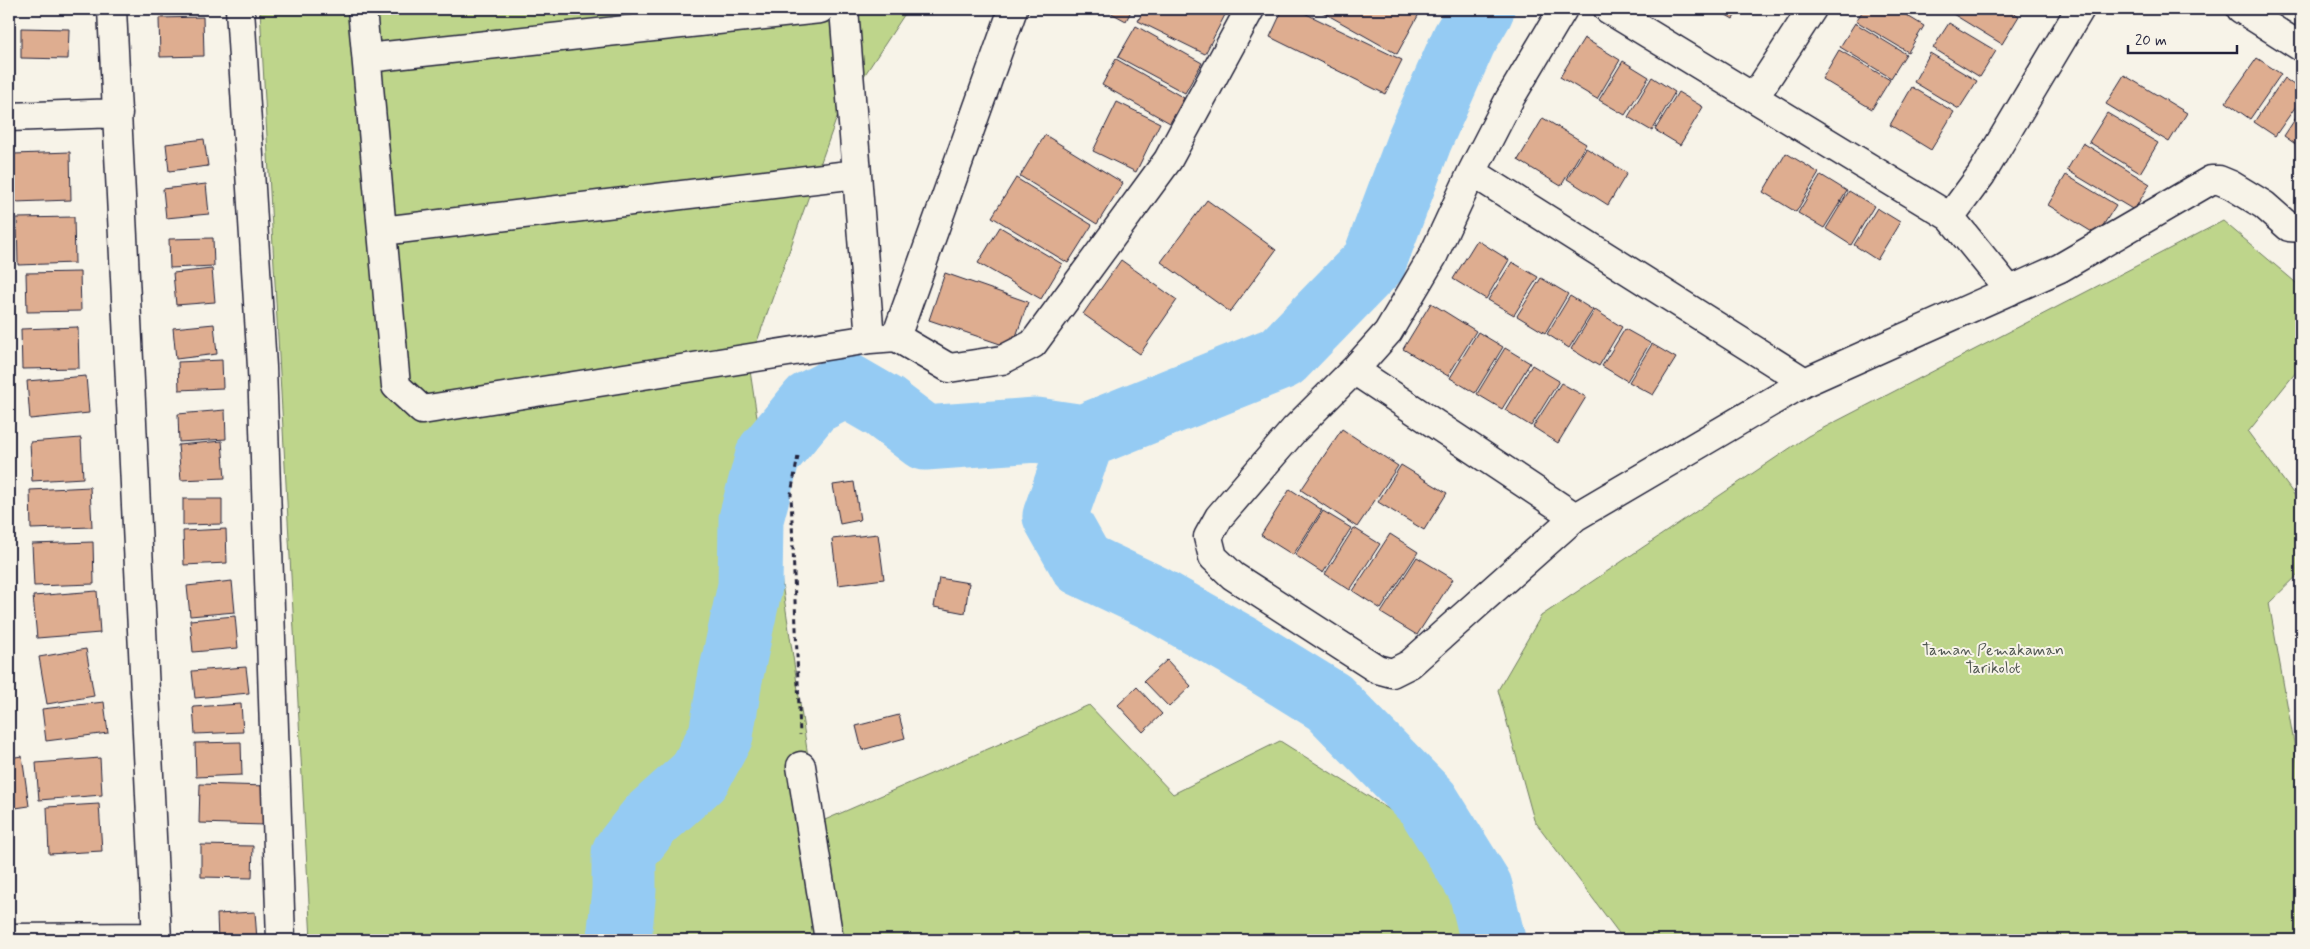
<svg xmlns="http://www.w3.org/2000/svg" width="2310" height="949" font-family="Mynerve,sans-serif">
<style>
.green{fill:#bed58b;stroke:#707c63}
.lines{fill:none;stroke-linecap:round;stroke-linejoin:round}
.river{stroke:#95cbf3;stroke-width:65}
.building{fill:#dead90;stroke:#22223b}
.minor-casing{stroke:#22223b;stroke-width:31}
.path{stroke:#22223b;stroke-width:3;stroke-dasharray:5 4;stroke-linecap:butt}
.minor{stroke:#f7f3e8;stroke-width:28}
.labels{text-anchor:middle;stroke-width:4;stroke-linejoin:round;paint-order:stroke}
.park-label{font-size:16px;fill:#515853;stroke:#f7f3e8}
</style>
<rect width="100%" height="100%" fill="#f7f3e8"/>
<filter id="ink" filterUnits="userSpaceOnUse"><feTurbulence type="fractalNoise" baseFrequency=".02" numOctaves="2"/><feDisplacementMap in="SourceGraphic" scale="10" xChannelSelector="R" yChannelSelector="G"/><feConvolveMatrix kernelMatrix="1 2 1 2 8 2 1 2 1" color-interpolation-filters="sRGB"/></filter>
<g filter="url(#ink)">
<path class="green" d="M260 9H908L837 117 749 364 818 823 1089 705 1173 794 1280 741 1438 840 1479 940H311Z
M2223 221 2301 287V366L2248 432 2301 504V572L2269 603 2301 782V940H1624L1534 820 1498 690 1541 616 1808 436Z"/>
<g class="lines">
<path class="river" d="M1083 437 1055 516 1082 564 1154 598 1237 645 1329 702 1428 803 1480 887 1493 940
M619 940 624 890V853L650 820 699 776 721 735 730 679 750 586 751 519 768 455 811 403 846 385 884 407 925 438 1036 430 1083 437 1282 357 1374 262 1420 139 1464 40 1482 9"/>
</g>
<path class="building" d="M1104 9H1132L1126 21Z
M1144 9H1228L1205 54 1138 21Z
M1283 9H1296L1402 60 1385 94 1270 37Z
M1317 9H1410L1419 14 1397 54Z
M1716 9H1739L1733 19Z
M1864 9H1896L1924 26 1908 52 1856 21Z
M1957 9H2007L2019 16 2002 44 1953 14Z
M203 17 204 56 160 57 159 18Z
M1855 23 1906 54 1891 78 1840 47Z
M1949 23 1996 51 1980 77 1933 48Z
M1136 26 1202 63 1185 93 1118 57Z
M21 28 69 29 68 59 21 58Z
M1584 38 1620 60 1597 99 1560 77Z
M1839 50 1890 80 1872 109 1822 79Z
M1930 53 1977 81 1959 109 1914 82Z
M2257 58 2281 74 2250 119 2226 102Z
M1116 59 1184 98 1170 123 1102 85Z
M1623 61 1649 77 1625 115 1599 100Z
M2124 75 2187 113 2169 142 2106 104Z
M1652 77 1675 92 1652 131 1628 117Z
M2284 78 2301 90V99L2275 136 2254 122Z
M1912 87 1954 112 1931 150 1890 125Z
M1678 92 1703 107 1680 145 1655 130Z
M1117 102 1160 123 1136 172 1093 151Z
M2301 110V148L2284 136Z
M2107 113 2158 143 2140 173 2089 142Z
M1543 118 1586 144 1561 186 1518 160Z
M1045 135 1123 183 1097 224 1020 176Z
M204 139 208 166 169 171 166 144Z
M2083 143 2150 184 2134 210 2067 170Z
M1586 148 1627 173 1608 205 1567 179Z
M70 152 71 200 15 202 14 154Z
M1786 153 1819 173 1796 212 1763 192Z
M1821 175 1847 191 1824 228 1798 213Z
M2066 175 2116 205 2097 235 2048 205Z
M1016 178 1092 225 1068 263 992 217Z
M206 184 209 214 166 218 163 189Z
M1849 191 1874 206 1851 245 1826 229Z
M1207 200 1276 250 1230 312 1161 262Z
M1877 208 1900 222 1877 260 1854 245Z
M74 217 75 263 18 265 17 218Z
M1000 227 1062 264 1041 299 978 263Z
M213 238 214 266 170 268 169 239Z
M1477 240 1509 260 1486 299 1453 279Z
M1121 260 1177 300 1140 354 1083 314Z
M1512 262 1538 277 1514 315 1488 300Z
M212 269 215 302 176 305 173 273Z
M80 272 81 311 27 312 26 273Z
M945 273 1028 302 1012 348 929 320Z
M1541 278 1568 294 1545 333 1517 316Z
M1570 296 1593 310 1569 348 1547 334Z
M1431 303 1476 331 1448 376 1403 349Z
M1595 310 1622 327 1599 366 1571 349Z
M214 324 217 354 176 359 173 328Z
M78 327 79 368 22 369 21 329Z
M1625 329 1650 343 1627 381 1602 366Z
M1478 332 1503 347 1475 393 1450 378Z
M1652 344 1676 358 1653 395 1629 382Z
M1505 348 1530 363 1502 409 1477 394Z
M222 360 223 388 179 390 178 362Z
M1532 365 1559 381 1531 426 1505 410Z
M86 376 89 413 30 419 27 381Z
M1561 383 1586 397 1558 443 1533 427Z
M225 410 226 439 179 442 178 414Z
M1342 429 1398 466 1357 527 1301 490Z
M81 438 83 478 32 481 30 442Z
M222 441 225 478 181 480 178 445Z
M1401 465 1447 493 1424 530 1378 502Z
M854 482 860 520 840 524 833 485Z
M90 487 92 527 31 529 30 490Z
M1290 489 1322 510 1293 555 1261 535Z
M183 499H222V524L183 525Z
M1323 511 1351 528 1323 573 1295 555Z
M1354 528 1380 544 1350 590 1325 574Z
M226 529 227 563 184 565 183 531Z
M878 534 884 579 838 585 832 539Z
M1390 534 1418 552 1381 609 1353 591Z
M93 542 94 584 34 586 32 544Z
M1417 557 1453 579 1417 635 1381 613Z
M939 578 969 583 965 613 934 607Z
M232 581 235 612 190 616 187 586Z
M97 591 100 633 37 638 33 596Z
M235 616 238 648 193 652 190 620Z
M86 649 94 696 47 704 39 657Z
M1167 660 1191 686 1169 707 1144 681Z
M246 667 249 693 195 698 192 671Z
M1137 687 1162 714 1143 732 1118 705Z
M104 702 108 733 46 741 42 709Z
M241 704 243 732 195 734 193 707Z
M899 715 905 738 862 750 856 726Z
M241 742 242 775 196 777 195 743Z
M22 756 29 806 9 809V758Z
M100 758 102 795 39 800 36 763Z
M200 784 267 786 265 825 199 823Z
M99 804 102 851 49 854 47 807Z
M201 845 253 846 252 878 201 877Z
M255 912 257 940H218L217 914Z"/>
<g class="lines">
<g class="minor-casing">
<path id="minor" d="M112 9 157 940
M240 9 262 367 281 940
M362 9 396 386 422 410 870 339 896 337 949 368 1002 360 1033 344 1168 160 1250 9
M844 9 870 339
M1563 9 1509 100 1472 172 1433 256 1388 332 1354 370 1294 430 1219 517 1208 537 1213 557 1233 576 1377 669 1392 673 1410 664 1575 517 1805 382 2060 268 2211 180H2219L2231 185 2264 205 2289 227 2301 228
M1608 9 1950 217 2010 291
M2241 9 2301 47
M367 58 820 9
M1754 98 1812 9
M9 117 118 113
M1472 172 1805 382
M1950 217 1981 175 2080 9
M382 231 857 174
M896 337 1013 9
M1354 370 1575 517
M801 766 829 940
M9 938 157 937"/>
</g>
<path class="path" d="M798 456 791 494 800 735"/>
<use href="#minor" class="minor"/>
</g>
</g>
<g class="labels">
<g class="park-label">
<text x="1993" y="655">Taman Pemakaman<tspan x="1993" dy="18">Tarikolot</tspan></text>
</g>
</g>
<rect width="2310" height="949" fill="none" stroke="#f7f3e8" stroke-width="30"/>
<rect x="15" y="15" width="2280" height="919" fill="none" stroke="#22223b" stroke-width="2" filter="url(#ink)"/>
<path d="M2128 45v8h109v-8" fill="none" stroke="#22223b" stroke-width="2.5"/>
<text x="2135" y="45" font-size="15" fill="#22223b" stroke="#f7f3e8" stroke-width="4" paint-order="stroke">20 m</text>
</svg>
